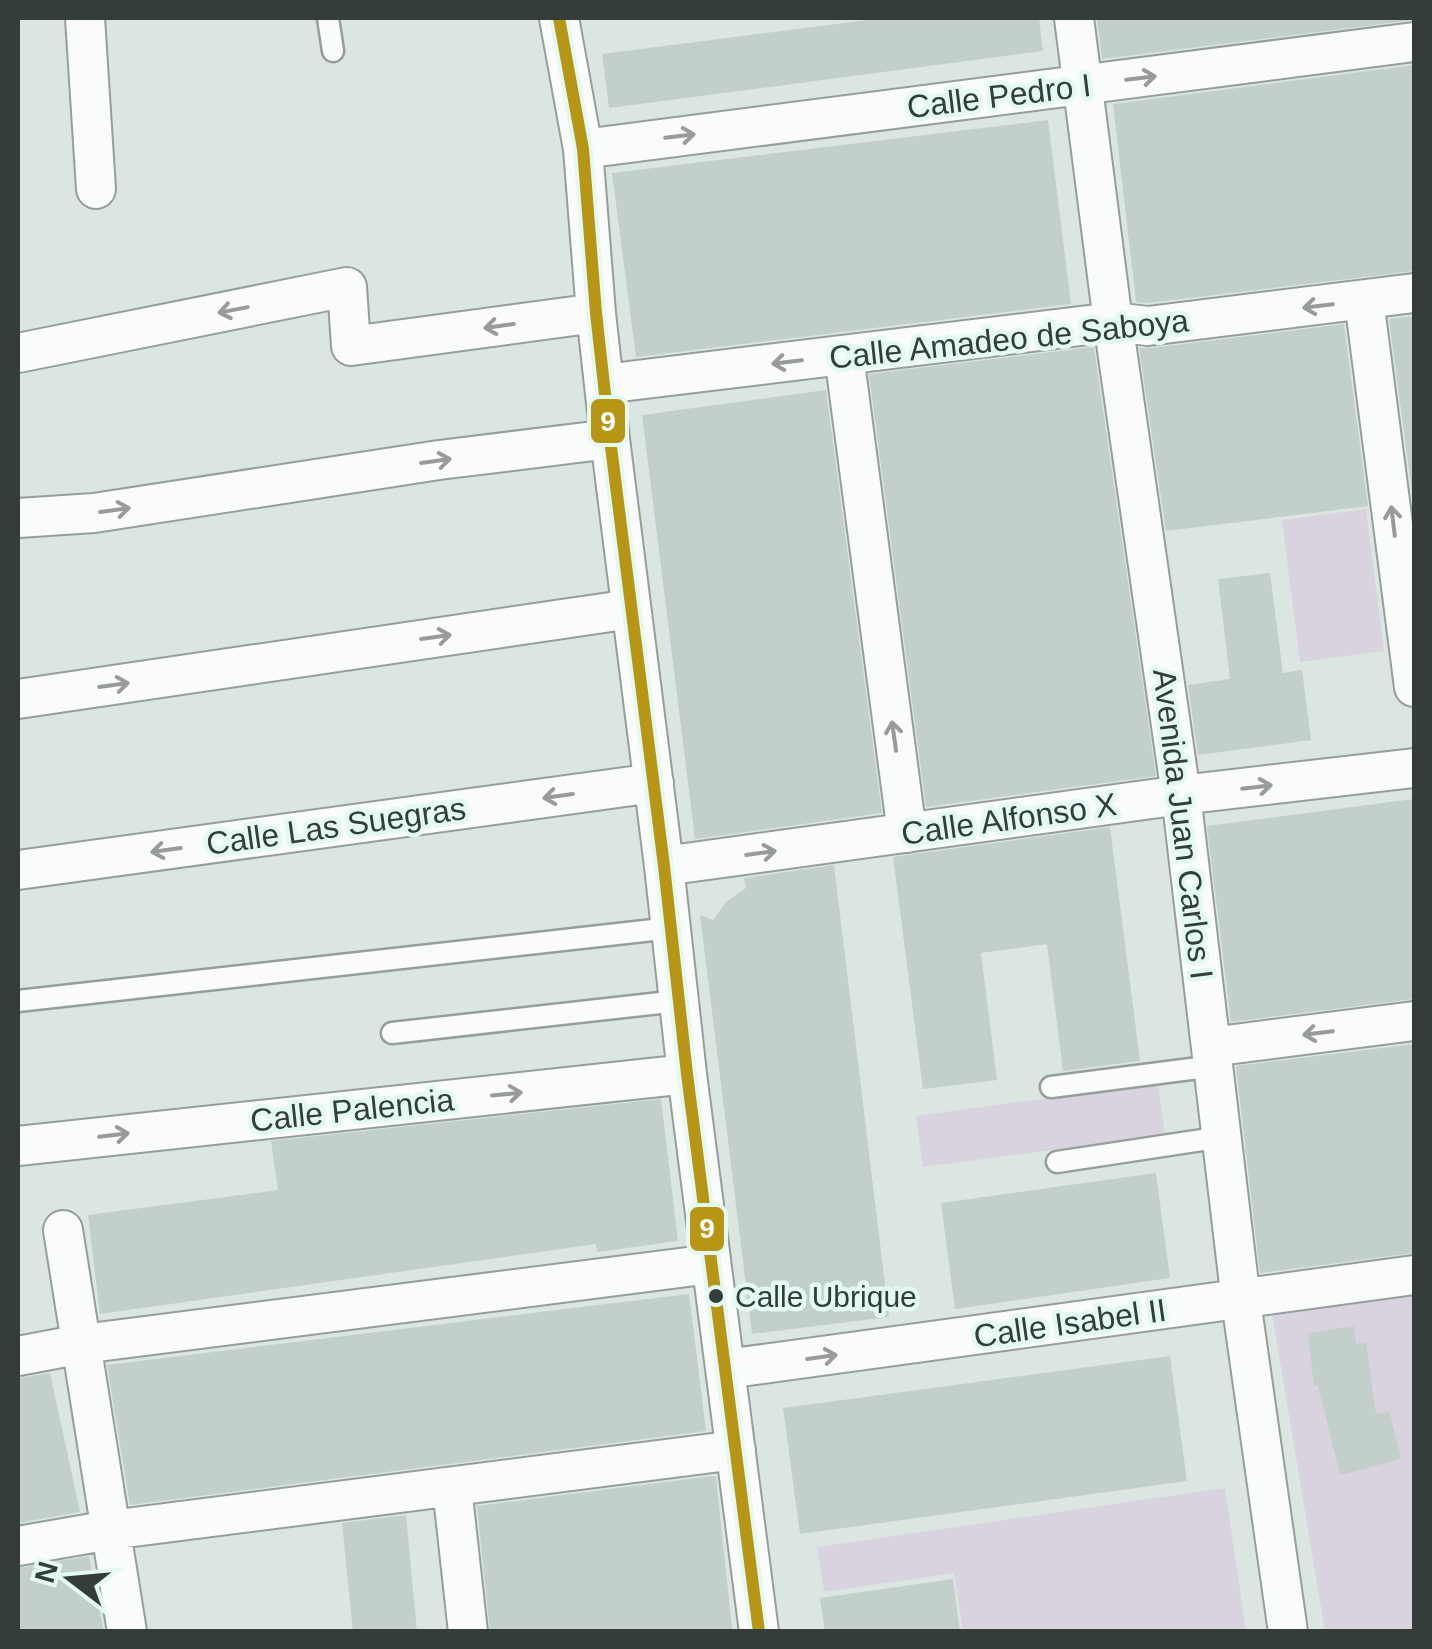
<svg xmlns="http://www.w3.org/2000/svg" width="1432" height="1649" font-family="Arial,sans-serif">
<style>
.green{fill:#d8d3de}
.building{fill:#c2cfcb}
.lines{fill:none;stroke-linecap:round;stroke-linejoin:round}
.service-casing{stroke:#969e9c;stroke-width:25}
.minor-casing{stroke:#969e9c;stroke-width:42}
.service{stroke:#fafbfb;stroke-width:20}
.minor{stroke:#fafbfb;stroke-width:38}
.bus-1-casing{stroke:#e3f9f2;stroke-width:20}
.bus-1{stroke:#b69614;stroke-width:12}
.oneway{stroke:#979c9a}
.bus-dot{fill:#343d3a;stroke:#e3f9f2;stroke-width:4}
.labels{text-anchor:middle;stroke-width:9;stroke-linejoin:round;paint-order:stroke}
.bus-label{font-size:30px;fill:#343d3a;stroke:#e3f9f2;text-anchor:start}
.street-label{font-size:32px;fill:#343d3a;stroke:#e3f9f2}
.line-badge{stroke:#e3f9f2;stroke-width:4}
.badge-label{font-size:28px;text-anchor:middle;font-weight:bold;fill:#fff}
</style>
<rect width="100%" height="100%" fill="#dbe6e3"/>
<path class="green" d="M1366 509 1384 651 1300 662 1282 520Z
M1158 1083 1165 1135 923 1167 916 1116Z
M1414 1292V1631H1325L1272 1312Z
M1225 1488 1246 1631H963L954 1573 824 1592 817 1547Z"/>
<path class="building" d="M884 18H1039L1043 51 609 108 602 54Z
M1097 18H1414V20L1102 59Z
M1414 65V271L1148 303 1136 302 1113 104Z
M1048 120 1071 304 636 357 612 173Z
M1414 316V500H1413L1389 319Z
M1344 324 1368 506 1166 531 1139 348H1151Z
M1094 347 1156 776 926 807 869 374Z
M826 390 882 813 695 839 642 415Z
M1270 573 1283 673 1302 670 1311 740 1198 755 1188 685 1230 679 1218 579Z
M1414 799V999L1231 1022 1207 826Z
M1110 827 1140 1061 1063 1071 1047 944 981 953 997 1080 923 1089 893 857Z
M834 865 889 1317 752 1334 700 915 713 920 726 902 746 888 744 878Z
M1414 1044V1253L1260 1273 1236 1066Z
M661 1099 678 1241 597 1252 596 1244 100 1314 88 1215 278 1190 271 1141Z
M1156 1173 1170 1278 955 1309 941 1203Z
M689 1294 706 1431 130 1505 107 1365Z
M1354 1326 1356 1344 1366 1342 1376 1414 1389 1411 1401 1459 1340 1475 1318 1385 1314 1386 1308 1333Z
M1170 1356 1187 1481 800 1534 783 1408Z
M50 1373 80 1512 18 1523V1378Z
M712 1476 716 1477 732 1629 710 1632H490L477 1506Z
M406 1515 417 1632H353L342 1523Z
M89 1556 104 1632H18V1568Z
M953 1579 960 1632H825L820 1598Z"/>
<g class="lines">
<g class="service-casing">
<path id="service" d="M328 18 333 51
M18 1001 671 928
M392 1033 678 1001
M1051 1087 1214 1066
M1057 1162 1222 1137"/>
</g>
<g class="minor-casing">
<path id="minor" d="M85 18 96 189
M559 18 583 149 596 313 610 439 664 866 687 1074 759 1632
M1074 18 1113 322 1181 795 1241 1301 1288 1632
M583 149 1414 42
M1364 300 1414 687
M18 353 347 287 351 346 596 313
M844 355 907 833
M604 384 1113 322 1148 326 1414 293
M18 518 94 513 439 460 610 439
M18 699 631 609
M664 866 1181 795 1414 768
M18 870 654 783
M1211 1047 1414 1021
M18 1146 687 1074
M63 1230 127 1632
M18 1356 82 1344 711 1264
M726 1369 1414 1275
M452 1487 468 1632
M18 1546 110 1530 736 1450"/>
</g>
<use href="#service" class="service"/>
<use href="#minor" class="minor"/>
<g class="bus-1-casing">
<path id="bus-1" d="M559 18 583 149 596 313 610 439 664 866 687 1074 759 1632"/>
</g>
<use href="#bus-1" class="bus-1"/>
</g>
<defs><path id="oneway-shaft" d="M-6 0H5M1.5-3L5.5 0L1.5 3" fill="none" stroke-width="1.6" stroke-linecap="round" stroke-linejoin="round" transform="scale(2.5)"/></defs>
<g class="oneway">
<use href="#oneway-shaft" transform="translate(1141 78) rotate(-7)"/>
<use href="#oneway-shaft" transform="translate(680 136) rotate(-7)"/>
<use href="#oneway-shaft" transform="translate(1318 306) rotate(173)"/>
<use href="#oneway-shaft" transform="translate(233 310) rotate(169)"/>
<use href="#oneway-shaft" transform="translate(499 326) rotate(172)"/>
<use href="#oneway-shaft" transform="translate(787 362) rotate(173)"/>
<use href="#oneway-shaft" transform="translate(436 461) rotate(-8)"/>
<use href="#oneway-shaft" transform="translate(115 510) rotate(-8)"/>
<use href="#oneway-shaft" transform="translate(1393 521) rotate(-97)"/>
<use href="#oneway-shaft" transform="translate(436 637) rotate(-8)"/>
<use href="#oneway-shaft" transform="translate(114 685) rotate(-8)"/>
<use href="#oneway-shaft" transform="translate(894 736) rotate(-98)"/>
<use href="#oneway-shaft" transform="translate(1257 787) rotate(-7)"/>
<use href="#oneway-shaft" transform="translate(558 796) rotate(172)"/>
<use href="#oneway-shaft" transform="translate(166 850) rotate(172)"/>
<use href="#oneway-shaft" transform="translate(761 853) rotate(-8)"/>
<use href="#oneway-shaft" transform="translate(1318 1033) rotate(173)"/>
<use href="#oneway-shaft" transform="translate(507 1094) rotate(-6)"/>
<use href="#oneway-shaft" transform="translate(114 1135) rotate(-7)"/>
<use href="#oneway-shaft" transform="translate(822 1357) rotate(-8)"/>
</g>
<circle class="bus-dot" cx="716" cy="1296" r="9"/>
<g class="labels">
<g class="bus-label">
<text x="735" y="1307">Calle Ubrique</text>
</g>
<g class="street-label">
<text transform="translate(999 96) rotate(-7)" y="11">Calle Pedro I</text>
<text transform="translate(1009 339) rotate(-6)" y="11">Calle Amadeo de Saboya</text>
<text transform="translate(1009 819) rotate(-8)" y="11">Calle Alfonso X</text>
<text transform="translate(1183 824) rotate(83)" y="11">Avenida Juan Carlos I</text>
<text transform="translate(336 826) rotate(-8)" y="11">Calle Las Suegras</text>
<text transform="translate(352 1110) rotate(-6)" y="11">Calle Palencia</text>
<text transform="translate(1070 1323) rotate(-8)" y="11">Calle Isabel II</text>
</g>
</g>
<g class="line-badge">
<rect x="589" y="397" width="38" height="48" rx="10" fill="#b69614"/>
<rect x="688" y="1205" width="38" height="48" rx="10" fill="#b69614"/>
</g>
<g class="badge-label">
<text x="608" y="431">9</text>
<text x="707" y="1238">9</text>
</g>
<rect width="1432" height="1649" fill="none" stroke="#343d3a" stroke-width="40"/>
<g transform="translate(70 1579) rotate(286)" stroke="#e3f9f2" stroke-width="8" paint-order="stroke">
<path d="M0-8L18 38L0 25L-18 38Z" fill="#343d3a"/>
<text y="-15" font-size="28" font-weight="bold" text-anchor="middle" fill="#343d3a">N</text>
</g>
</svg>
